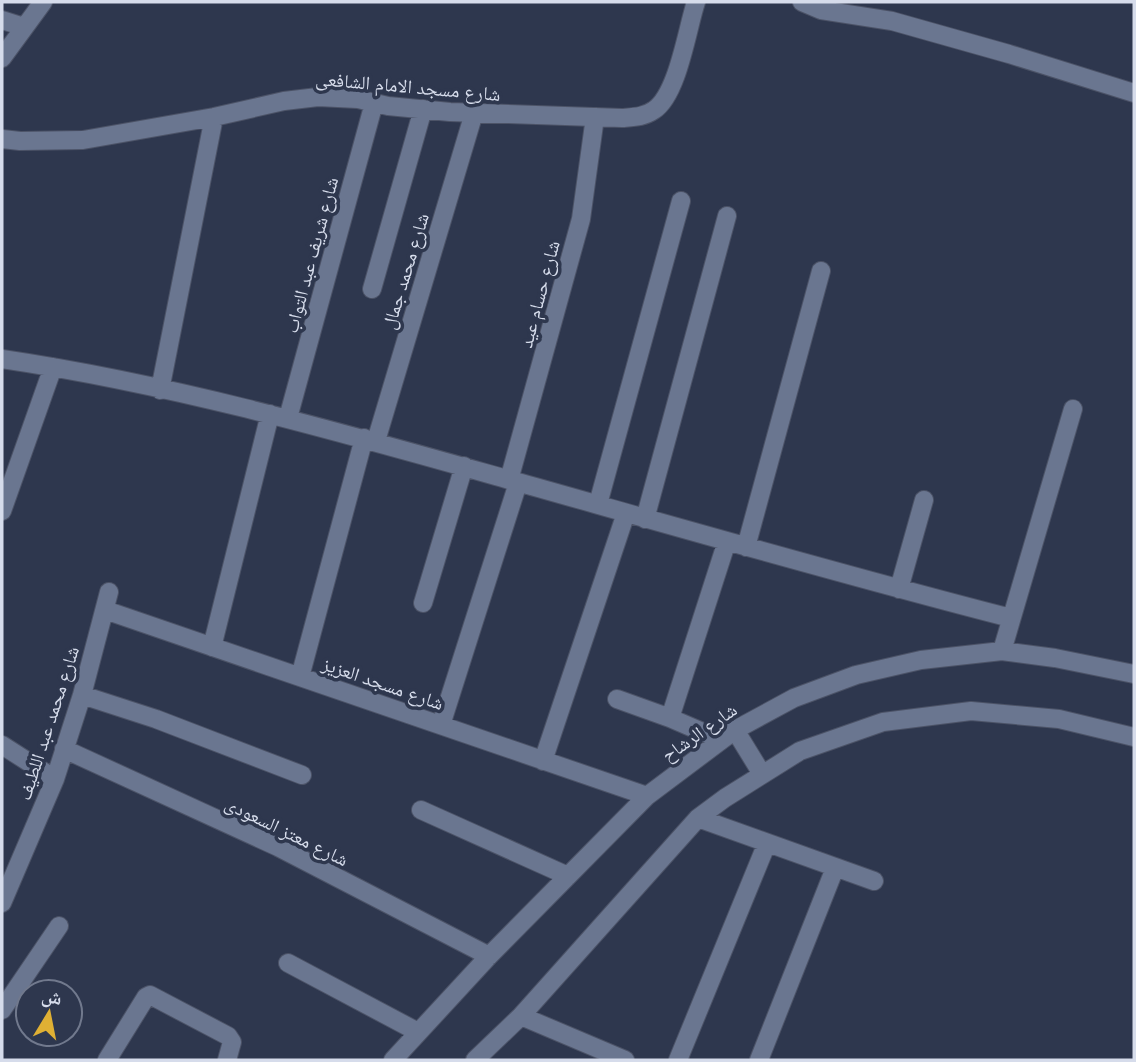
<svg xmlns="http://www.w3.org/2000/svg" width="1136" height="1062" font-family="'Space Grotesk','Noto Naskh Arabic',sans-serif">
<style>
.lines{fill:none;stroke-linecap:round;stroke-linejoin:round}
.street-casing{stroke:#4c5367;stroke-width:20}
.street{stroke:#6a7690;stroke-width:18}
.labels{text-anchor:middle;stroke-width:7;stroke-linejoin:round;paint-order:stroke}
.street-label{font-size:19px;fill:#d6dceb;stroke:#2e374e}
</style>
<rect width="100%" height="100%" fill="#2e374e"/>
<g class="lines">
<g class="street-casing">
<path id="street" d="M802 2 821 10 892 21 1009 54 1134 93
M2 20 24 27
M2 58 43 2
M2 139 20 141 83 140 214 117 284 101 318 97 358 99 388 106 450 112 622 118C634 117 644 117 654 110 678 94 687 29 696 2
M372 289 423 109
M2 359C178 385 350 435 521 483 684 529 847 576 1011 618
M160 390 214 117
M288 418 374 103
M376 441 474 113
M509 480 581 219 595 117
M598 504 681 201
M2 511 53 367
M645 519 727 216
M746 547 821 271
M899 589 924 500
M423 603 464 466
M105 610 647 796
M212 647 270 414
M1002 651 1073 409
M300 677 364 438
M82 695 156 719 302 775
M617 699 670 718 721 740
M670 718 727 541
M441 725 518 483
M735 730 762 774
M2 745 55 779
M64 749 278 847 489 956
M543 761 626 513
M421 810 568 876
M698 818 874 881
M2 903 55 779 82 695 109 592
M288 963 418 1032
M2 1010 59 926
M521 1016 625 1060
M107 1060 146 997 150 995 228 1036 232 1042 227 1060
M393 1060 489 956 647 796 735 730 794 698 856 675 921 660 1002 651 1055 658 1134 674
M475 1060 521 1016 698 818 725 798 800 751 883 722 971 711 1059 719 1134 737
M678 1060 767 843
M759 1060 835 868"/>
</g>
<use href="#street" class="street"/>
</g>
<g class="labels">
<g class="street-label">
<text transform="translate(408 86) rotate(5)" y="7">شارع مسجد الامام الشافعى</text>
<text transform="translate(311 255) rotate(-75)" y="7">شارع شريف عبد التواب</text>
<text transform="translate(405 271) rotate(-73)" y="7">شارع محمد جمال</text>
<text transform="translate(539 294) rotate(-75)" y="7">شارع حسام عيد</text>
<text transform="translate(383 683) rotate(19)" y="7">شارع مسجد العزيز</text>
<text transform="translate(48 723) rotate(-72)" y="7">شارع محمد عبد اللطيف</text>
<text transform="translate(699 732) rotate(-35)" y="7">شارع الرشاح</text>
<text transform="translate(287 831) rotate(26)" y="7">شارع معتز السعودى</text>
</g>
</g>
<rect width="1136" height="1062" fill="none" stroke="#d6dceb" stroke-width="7"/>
<g transform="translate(49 1013) rotate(10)"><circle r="33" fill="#2e374e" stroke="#71798d" stroke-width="2"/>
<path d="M0-5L12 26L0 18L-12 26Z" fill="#dfb034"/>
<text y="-10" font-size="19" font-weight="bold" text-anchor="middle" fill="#d6dceb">ش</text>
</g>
</svg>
